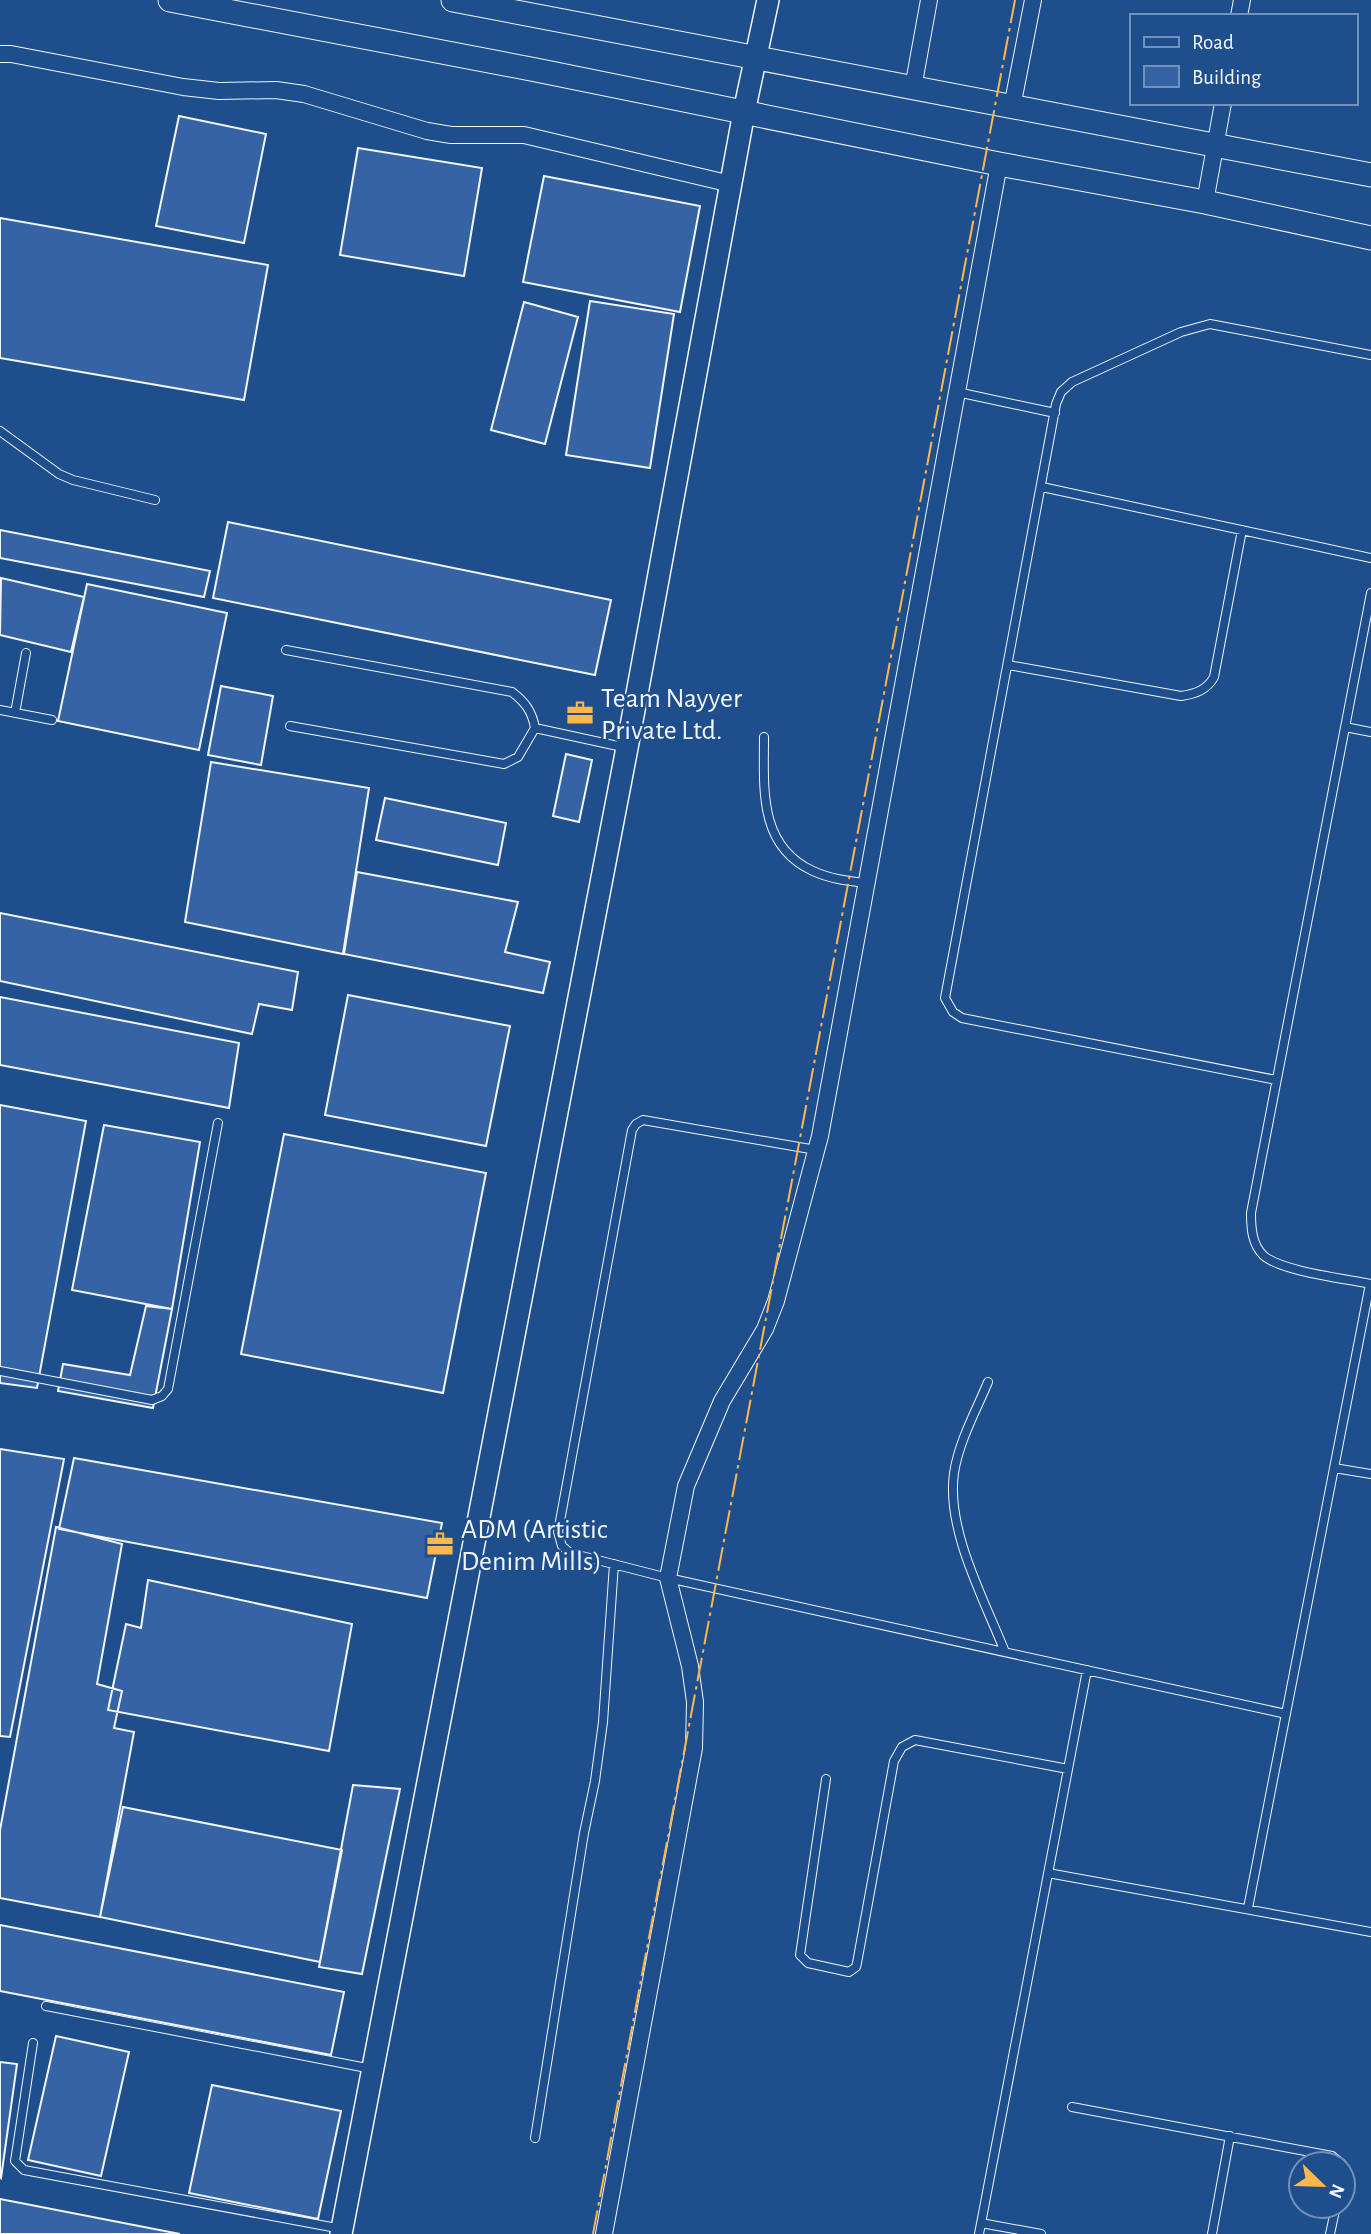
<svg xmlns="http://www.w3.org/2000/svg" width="1371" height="2234" font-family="'Alegreya Sans',sans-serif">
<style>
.building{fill:#3563a3;stroke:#f2f6ff;stroke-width:2}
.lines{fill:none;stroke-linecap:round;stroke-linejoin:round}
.service-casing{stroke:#f2f6ff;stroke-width:10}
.minor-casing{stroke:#f2f6ff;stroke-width:18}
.tertiary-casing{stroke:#f2f6ff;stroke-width:24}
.secondary-casing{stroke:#f2f6ff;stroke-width:25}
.service{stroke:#1f4e8c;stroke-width:8}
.minor{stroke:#1f4e8c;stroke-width:16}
.tertiary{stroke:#1f4e8c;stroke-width:21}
.secondary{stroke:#1f4e8c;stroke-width:23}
.power{stroke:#ffb74d;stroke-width:2;stroke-dasharray:24 5 3.5 5;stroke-linecap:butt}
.labels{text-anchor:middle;stroke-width:5;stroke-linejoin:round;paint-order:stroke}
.poi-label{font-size:28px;fill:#f2f6ff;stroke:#1f4e8c;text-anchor:start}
</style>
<rect width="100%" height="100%" fill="#1f4e8c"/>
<path class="building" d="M179 116 266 134 244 243 156 226Z
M358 148 482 168 464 276 340 255Z
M544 176 700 206 680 312 523 282Z
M0 218 268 265 244 400 0 358Z
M590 301 674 314 650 468 566 455Z
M524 302 578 317 545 444 491 430Z
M228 522 611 600 595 675 213 598Z
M0 530 210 571 204 597 0 558Z
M1 578 84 597 71 652 0 635Z
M87 584 227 613 199 750 58 721Z
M221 686 273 696 261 765 208 755Z
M566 754 592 760 579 822 553 816Z
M211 762 369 788 343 954 185 922Z
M385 798 506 823 498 865 376 840Z
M357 872 518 902 505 952 550 962 543 993 344 954Z
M0 913 298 972 292 1010 259 1004 252 1034 0 981Z
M348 995 510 1026 486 1146 325 1115Z
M0 997 239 1043 229 1108 0 1065Z
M0 1105 86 1121 37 1388 0 1383Z
M104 1125 200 1142 172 1309 72 1290Z
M284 1134 486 1173 443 1393 241 1354Z
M146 1306 172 1309 153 1408 58 1391 63 1364 130 1375Z
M0 1449 64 1459 10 1737 0 1736Z
M74 1458 442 1523 427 1598 59 1529Z
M56 1527 122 1544 97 1684 122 1691 114 1728 134 1732 100 1917 0 1898V1830Z
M148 1580 352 1624 329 1751 108 1710 126 1624 141 1628Z
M353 1785 400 1789 362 1974 319 1967Z
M123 1807 342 1850 320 1962 100 1917Z
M0 1925 344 1992 331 2055 0 1991Z
M56 2036 129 2052 101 2176 28 2160Z
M0 2062 17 2064 1 2178 0 2177Z
M212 2085 341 2111 318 2219 189 2193Z
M0 2199 180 2234H0Z"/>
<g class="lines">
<g class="service-casing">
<path id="service" d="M957 392 1055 413
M0 431 59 474 73 480 155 500
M1042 487 1371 558
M1371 593 1251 1213C1251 1228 1252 1244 1263 1255 1279 1271 1347 1279 1371 1284
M286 650 512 692C525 702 532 711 535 728L627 748
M1008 665 1181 696C1195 694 1207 690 1214 677L1242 530
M0 710 52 720
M15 713 26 653
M290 726 504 764 518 757 535 728
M1345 727 1371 732
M764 737C764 788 758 846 813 871 830 879 849 881 866 883
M1276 1080 962 1018 953 1012 945 998 1056 404 1061 392 1072 382 1181 332 1210 324 1371 355
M816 1150 643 1120 636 1124 632 1130 558 1532 562 1546 570 1553 668 1578 1286 1714
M0 1371 152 1400 162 1396 168 1389 218 1123
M988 1382C976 1411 959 1441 954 1473 946 1530 984 1599 1005 1652
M1334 1468 1371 1474
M826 1779 800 1955 808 1963 849 1972 856 1967 857 1963 894 1761 902 1747 915 1740 1068 1769
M1048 1873 1371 1932
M1248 1908 1370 1284
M46 2006 372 2069
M33 2043 15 2161 24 2170 342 2229
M1072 2107 1332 2156 1342 2164
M535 2138 584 1833 595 1781 603 1722 614 1564
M981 2223 1041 2234
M979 2234 1087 1670
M1212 2234 1230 2136
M1330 2234 1336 2206"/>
</g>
<g class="minor-casing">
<path id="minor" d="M1239 16 1242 0
M0 54H11L183 87 219 91 276 90 304 94 427 131 451 135H524L731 184
M913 88 929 0
M1012 107 1033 0
M1205 202 1223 103
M604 2234 694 1748 695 1702 690 1666 668 1578 686 1486 722 1401 765 1329 776 1301 820 1136 999 164"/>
</g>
<g class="tertiary-casing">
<path id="tertiary" d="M341 2234 627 748 744 112 768 0"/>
</g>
<g class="secondary-casing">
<path id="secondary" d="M170 0 536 70 999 164 1205 202 1371 238
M453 0 1371 175"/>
</g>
<use href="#service" class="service"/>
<use href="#minor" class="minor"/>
<use href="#tertiary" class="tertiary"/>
<use href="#secondary" class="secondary"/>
<path class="power" d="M593 2234 1015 0"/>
</g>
<defs>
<g id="office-bare" transform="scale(2.1)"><path d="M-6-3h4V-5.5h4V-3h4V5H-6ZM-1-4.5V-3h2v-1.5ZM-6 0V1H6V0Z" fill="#ffb74d" stroke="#1f4e8c" stroke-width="2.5" paint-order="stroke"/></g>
</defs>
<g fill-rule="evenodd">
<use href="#office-bare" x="580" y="713"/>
<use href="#office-bare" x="440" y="1544"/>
</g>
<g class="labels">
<g class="poi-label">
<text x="601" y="707">Team Nayyer<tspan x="601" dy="32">Private Ltd.</tspan></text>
<text x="461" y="1538">ADM (Artistic<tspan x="461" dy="32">Denim Mills)</tspan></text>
</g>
</g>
<rect x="1130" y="14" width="228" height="91" fill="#1f4e8c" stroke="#7391ba" stroke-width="2"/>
<rect x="1144" y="37" width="35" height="10" fill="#1f4e8c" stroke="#7391ba" stroke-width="2"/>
<text x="1192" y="49" font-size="21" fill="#f2f6ff">Road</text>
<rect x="1144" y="66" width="35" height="21" fill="#3563a3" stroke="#7391ba" stroke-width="2"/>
<text x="1192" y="84" font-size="21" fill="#f2f6ff">Building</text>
<g transform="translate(1322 2185) rotate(113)"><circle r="33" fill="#1f4e8c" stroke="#7391ba" stroke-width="2"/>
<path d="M0-5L12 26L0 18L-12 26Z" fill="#ffb74d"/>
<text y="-10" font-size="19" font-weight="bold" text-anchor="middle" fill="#f2f6ff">N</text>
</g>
</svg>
